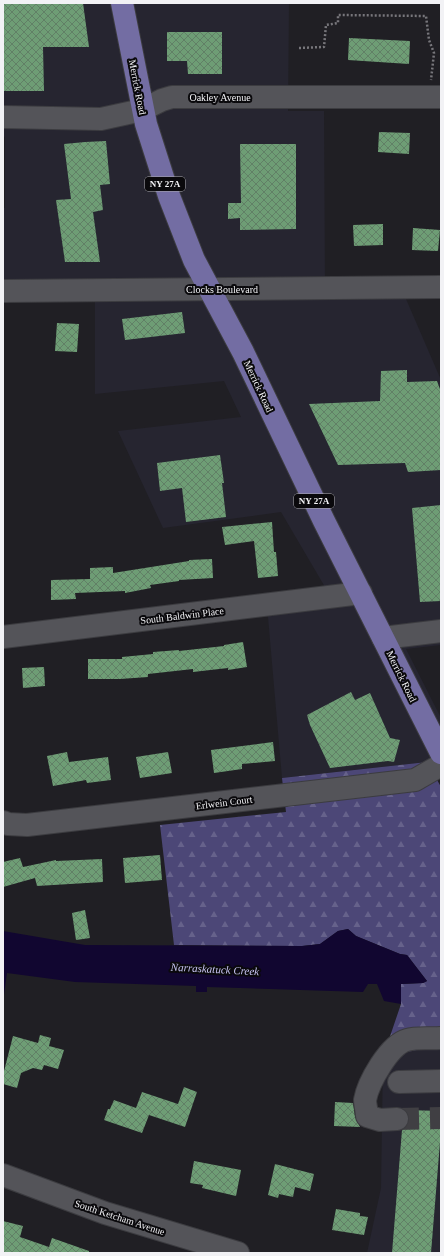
<svg xmlns="http://www.w3.org/2000/svg" width="444" height="1256" font-family="'Times New Roman',serif">
<style>
.built{fill:#262530}
.forest{fill:url(#forest-firs)}
.water{fill:#110630}
.building{fill:url(#building-cross-hatch)}
.lines{fill:none;stroke-linecap:round;stroke-linejoin:round}
.minor-tunnel{stroke:#403f43;stroke-width:22;stroke-dasharray:22 11;stroke-linecap:butt}
.minor-casing{stroke:#3c3c40;stroke-width:24}
.major-casing{stroke:#3c3c40;stroke-width:24}
.path{stroke:#77767b;stroke-width:2.5;stroke-dasharray:2 2;stroke-linecap:butt}
.minor{stroke:#545459;stroke-width:22}
.major{stroke:#736da3;stroke-width:22}
.labels{text-anchor:middle;stroke-width:4;stroke-linejoin:round;paint-order:stroke}
.shield{fill:#0a090c;stroke:#acacaf;stroke-width:1}
.shield-label{font-size:9px;font-weight:bold;fill:#f2f2f5}
.street-label{font-size:10px;fill:#f2f2f5;stroke:#0a090c}
.water-label{font-size:11px;font-style:italic;fill:#c7c4f2;stroke:#0a090c}
</style>
<defs>
<pattern id="forest-firs" width="22" height="20" patternUnits="userSpaceOnUse"><rect width="22" height="20" fill="#4c4777"/><path d="M5 1l3.5 6h-7zM16 11l3.5 6h-7z" fill="#66628b"/></pattern>
<pattern id="building-cross-hatch" width="8" height="8" patternUnits="userSpaceOnUse"><rect width="8" height="8" fill="#6e9d75"/><path d="M0 0l8 8M0 8l8-8" fill="none" stroke="#618066"/></pattern>
</defs>
<rect width="100%" height="100%" fill="#201f24"/>
<path class="built" d="M3 3H289L288 111H324L325 292H403L441 380V645L406 649 441 718V755L427 762 282 778 266 594 325 587 281 512 163 528 118 431 241 417 224 381 95 394V298L3 300V208H5V137L3 136Z
M441 1045V1253H367L381 1188 383 1057Z"/>
<path class="forest" d="M427 762 441 787V1045L383 1057 401 1004V984L423 983 427 981 407 955 400 954 356 936 348 929 338 931 320 944 302 946 174 945 160 825 286 812 282 778Z"/>
<path class="water" d="M348 929 356 936 400 954 407 955 427 981 423 983 401 984V1004L384 1001 377 984H368L363 992 207 987V992H196V986L75 982 7 973 3 1002V931L85 945 302 946 320 944 338 931Z"/>
<path class="building" d="M3 3H83L89 47H43L44 91H3Z
M167 32H222V74H188L187 61H167Z
M349 38 410 41 409 64 348 60Z
M379 132 410 133 409 154 378 152Z
M106 141 110 184 100 185 103 210 93 212 100 262H65L56 200 71 199 64 144 85 142Z
M240 144H296V229L240 230V218L228 219V203H241Z
M383 224V245L354 246 353 225Z
M413 228 440 230 438 251 412 250Z
M182 312 185 333 125 340 122 319Z
M57 323 79 324 77 352 55 351Z
M407 370V382L437 381 441 392V470L408 472 405 463 338 465 309 404 380 401 381 371Z
M220 455 224 483H222L226 517 186 522 182 488 160 491 157 463Z
M441 505V601L420 602 412 508Z
M272 522 274 552H276L278 576 258 578 254 541 225 545 222 527Z
M212 559 213 578 179 580V581L150 585 151 588 125 593V591L75 593 76 599 51 600V580L90 579V568L113 567V573L189 561V560Z
M243 642 247 667 228 670V668L193 672V669L148 674V677L120 679H88V659H122V657L153 654V652L179 650V651L224 646V645Z
M44 667 45 686 23 688 22 668Z
M351 692 355 700 370 693 390 738 400 740 394 762 388 761 330 768 310 725 307 715Z
M273 742 275 761 242 764V769L214 773 211 750Z
M67 752 69 762 108 757 111 780 87 783 86 780 53 786 47 756Z
M168 752 172 773 140 778 136 757Z
M160 855 162 880 125 883 123 858Z
M20 858 23 867 56 860V861L102 859 103 882 37 886 35 878 3 887V862Z
M85 910 90 938 76 940 72 913Z
M40 1035 51 1038 49 1046 64 1050 58 1069 44 1065 42 1070 33 1068 21 1073 17 1088 3 1084V1075L13 1036 38 1043Z
M184 1087 197 1092 185 1127 149 1115 142 1133 104 1120 108 1109H110L114 1100 136 1108 142 1092 178 1104Z
M335 1102 353 1103 355 1117 360 1127 334 1126Z
M406 1110 441 1111V1130L431 1253H392L402 1130 408 1125 409 1119Z
M194 1161 241 1170 236 1196 202 1188 203 1185 190 1183Z
M275 1164 314 1174 310 1191 295 1187 293 1197 279 1194 278 1198 268 1195Z
M336 1209 360 1213V1216L368 1217 364 1235 332 1230Z
M3 1221 23 1226 20 1237 49 1247 52 1238 89 1251V1253H3Z"/>
<g class="lines">
<path class="minor-tunnel" d="M397 1119 441 1118"/>
<g class="minor-casing">
<path id="minor" d="M3 117 101 119 142 110 162 100 172 97H441
M3 291 441 287
M3 637 361 593
M383 638 441 631
M3 822 8 824 27 825 415 780 441 765
M399 1082 441 1081
M397 1119 380 1120 367 1116C367 1111 365 1105 365 1100 368 1083 389 1045 407 1040 417 1037 430 1039 441 1038
M3 1175 105 1213 238 1253"/>
</g>
<g class="major-casing">
<path id="major" d="M122 3 146 124 169 196 194 260 243 352 324 521 441 753"/>
</g>
<path class="path" d="M439 4V3
M299 48 324 47 326 25 338 23V15L426 16 429 40 434 53 431 80"/>
<use href="#minor" class="minor"/>
<use href="#major" class="major"/>
</g>
<g class="labels">
<g class="shield">
<rect x="145" y="177" width="40" height="14" rx="3"/>
<rect x="294" y="494" width="40" height="14" rx="3"/>
</g>
<g class="shield-label">
<text x="165" y="187">NY 27A</text>
<text x="314" y="504">NY 27A</text>
</g>
<g class="street-label">
<text transform="translate(138 87) rotate(79)" y="4">Merrick Road</text>
<text x="220" y="101">Oakley Avenue</text>
<text x="222" y="293">Clocks Boulevard</text>
<text transform="translate(259 386) rotate(65)" y="4">Merrick Road</text>
<text transform="translate(182 615) rotate(-7)" y="4">South Baldwin Place</text>
<text transform="translate(402 676) rotate(64)" y="4">Merrick Road</text>
<text transform="translate(224 802) rotate(-7)" y="4">Erlwein Court</text>
<text transform="translate(120 1217) rotate(18)" y="4">South Ketcham Avenue</text>
</g>
<g class="water-label">
<text transform="translate(215 969) rotate(3)" y="4">Narraskatuck Creek</text>
</g>
</g>
<rect width="444" height="1256" fill="none" stroke="#f2f2f5" stroke-width="8"/>
</svg>
